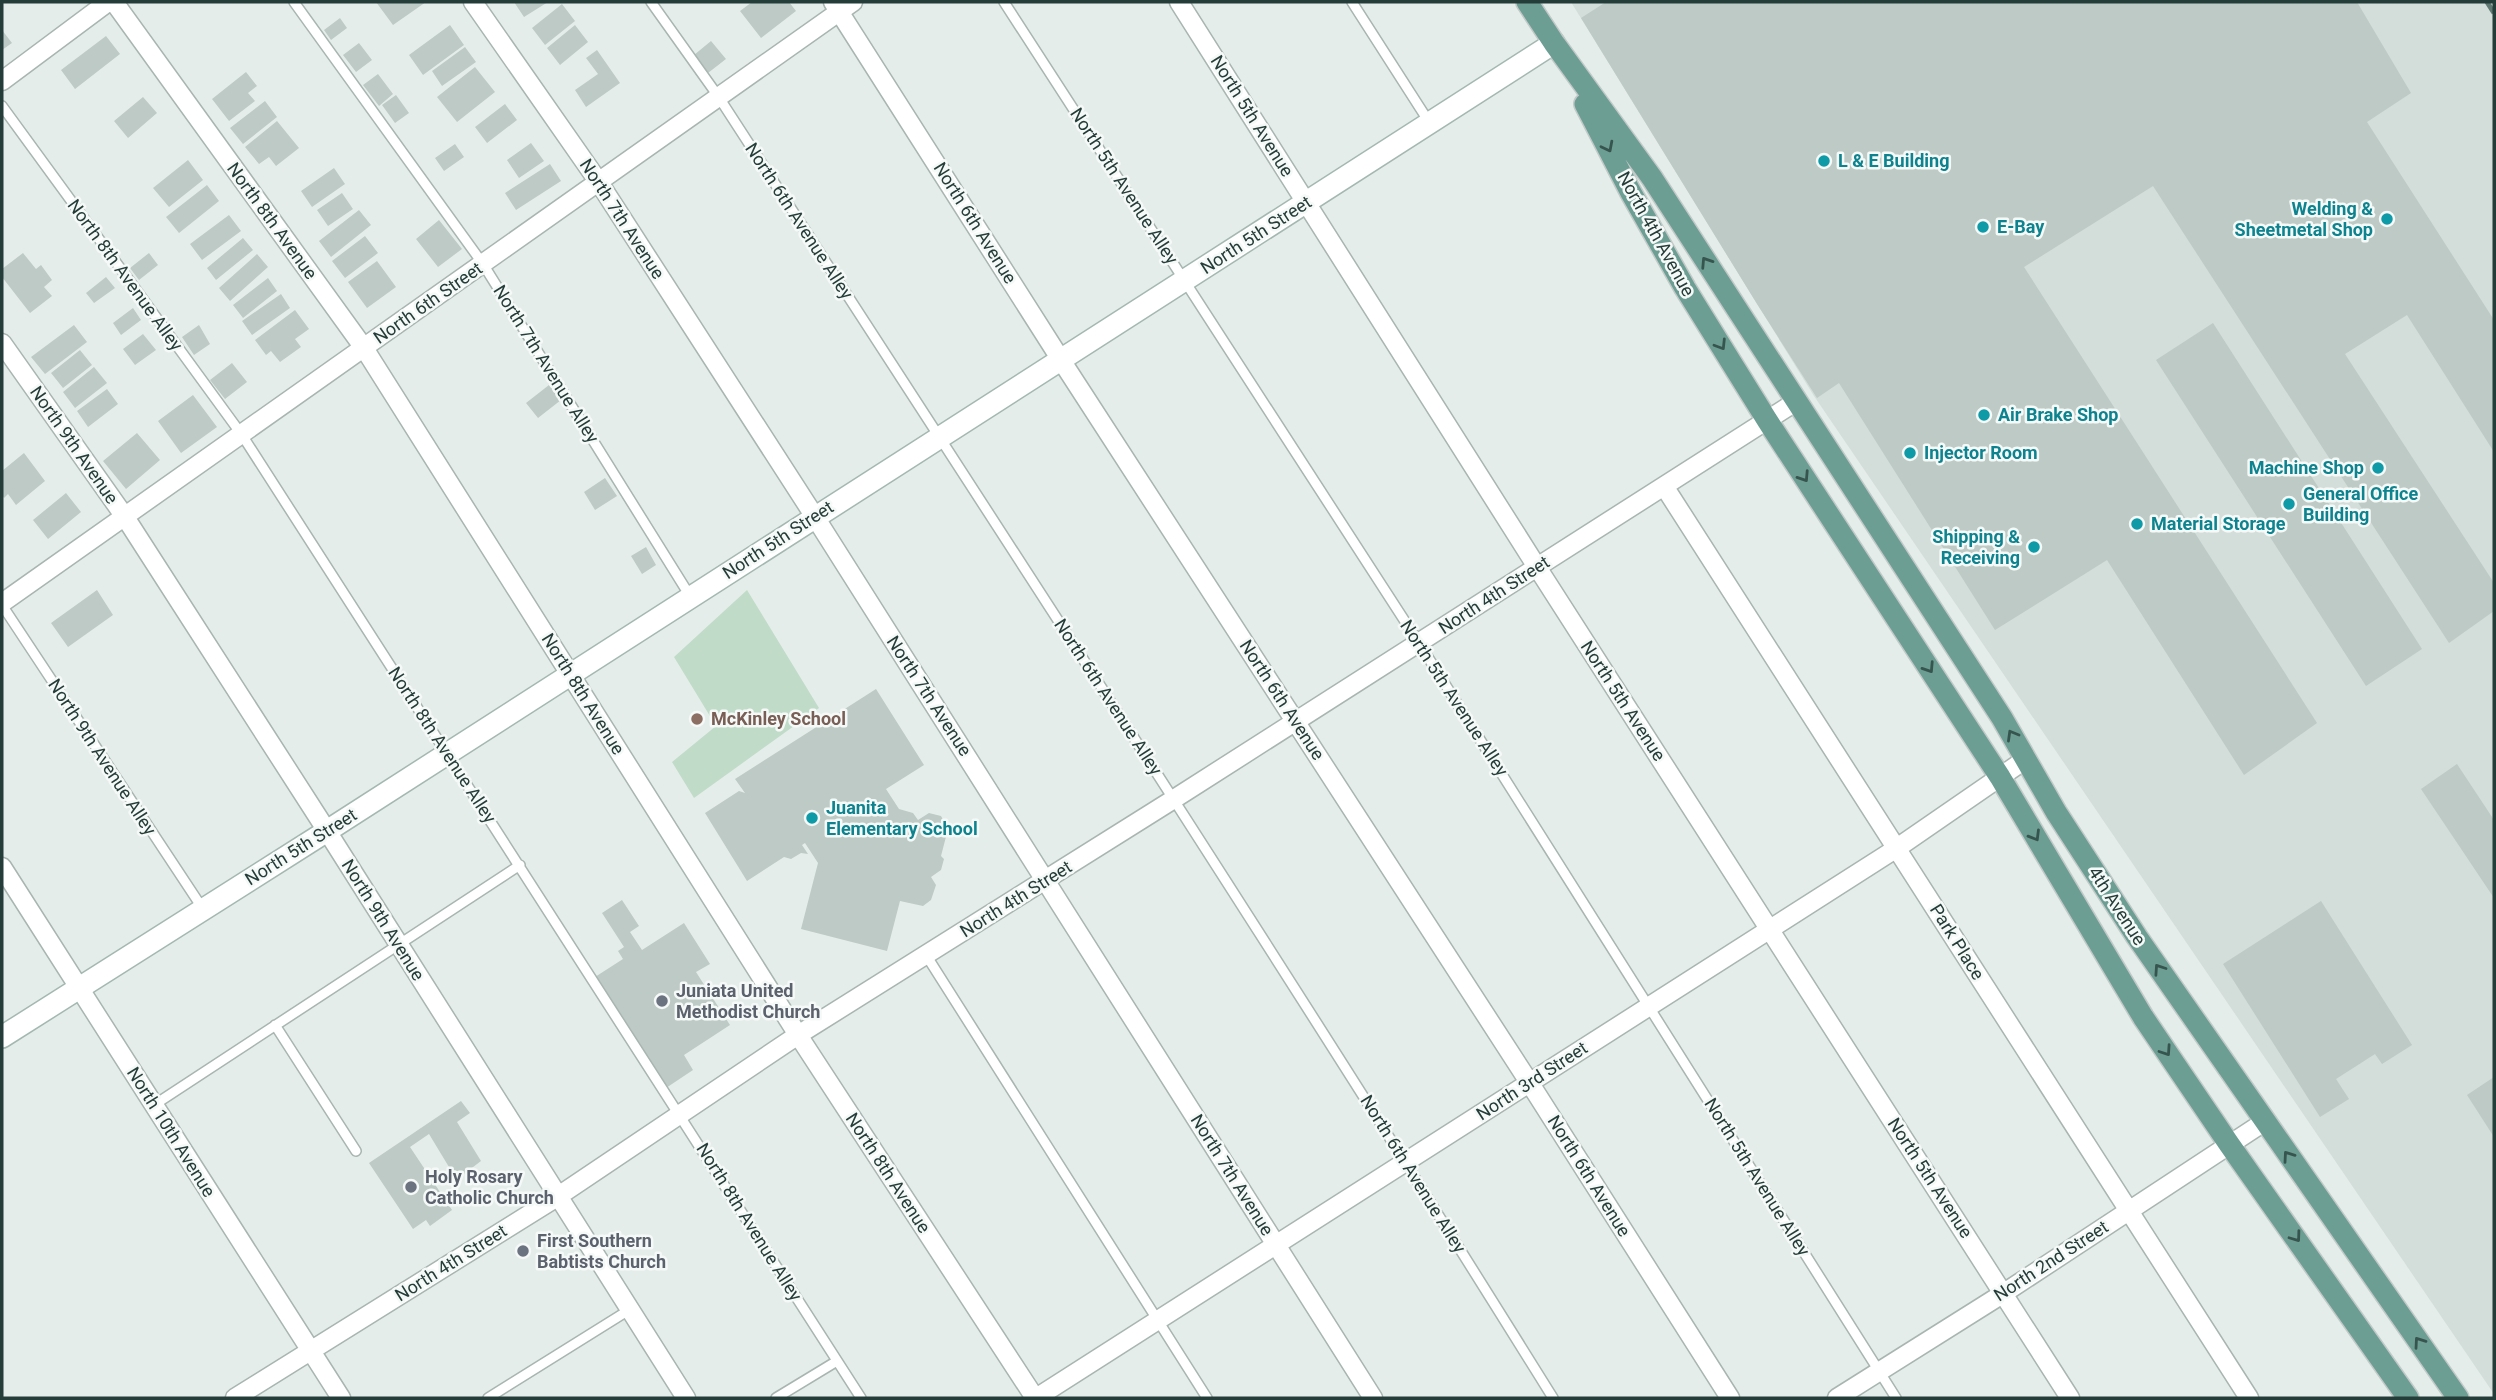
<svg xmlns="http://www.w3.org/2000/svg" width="2496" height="1400" font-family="Roboto,sans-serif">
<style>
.built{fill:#d3ddd9}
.green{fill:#c0dcc8}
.building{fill:#bdcac6}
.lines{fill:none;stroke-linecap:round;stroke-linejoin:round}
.lane-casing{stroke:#a8b5b1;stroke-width:12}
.street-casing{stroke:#a8b5b1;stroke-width:21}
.secondary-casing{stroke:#a4b8b2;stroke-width:24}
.primary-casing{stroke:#c2c9c7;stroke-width:24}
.lane{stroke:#fff;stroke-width:9}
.street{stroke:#fff;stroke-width:18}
.secondary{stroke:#fff;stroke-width:21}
.primary{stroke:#6d9e94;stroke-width:21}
.rail{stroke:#607973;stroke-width:5;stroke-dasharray:14 7;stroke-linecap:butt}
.oneway{stroke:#37554f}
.culture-dot{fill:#0f9aa8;stroke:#f5f9f8;stroke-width:2.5}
.education-dot{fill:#8d6e63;stroke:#f5f9f8;stroke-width:2.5}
.worship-dot{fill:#6b7280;stroke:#f5f9f8;stroke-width:2.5}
.labels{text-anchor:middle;stroke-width:5;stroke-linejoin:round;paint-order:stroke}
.street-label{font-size:18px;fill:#253d38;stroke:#f5f9f8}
.culture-label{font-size:18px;font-weight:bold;fill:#0d838f;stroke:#f5f9f8;text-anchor:start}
.education-label{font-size:18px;font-weight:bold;fill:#785e54;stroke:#f5f9f8;text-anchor:start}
.worship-label{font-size:18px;font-weight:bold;fill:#5b616d;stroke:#f5f9f8;text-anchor:start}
</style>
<rect width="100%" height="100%" fill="#e5edea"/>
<path class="built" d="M1571 2H2494V1394L1814 396Z"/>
<path class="green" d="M747 590 819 708 694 798 672 762 716 726 674 657Z"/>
<path class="building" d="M376 2H426L393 25Z
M514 2H548L524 17Z
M752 2H789L796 11 761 38 740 11Z
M1606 2H2357L2411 93 2367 122 2494 320V452L2407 315 2345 354 2494 583V611L2449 643 2153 186 2024 267 2317 723 2244 775 2107 560 1995 630 1839 383 1817 398 1757 304 1581 18Z
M562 4 575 21 545 45 532 28Z
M340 18 347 28 331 40 324 30Z
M450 25 464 45 423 75 409 55Z
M575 25 588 42 560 65 547 48Z
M2 30 12 43 2 50Z
M106 36 120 54 75 89 61 70Z
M711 41 726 59 708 73 694 55Z
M359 43 372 60 356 72 343 55Z
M465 47 476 62 442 86 432 71Z
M597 50 620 83 586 107 575 90 598 74 586 58Z
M475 67 495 92 457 122 437 97Z
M246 72 257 86 248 93 255 101 229 121 212 99Z
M378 74 393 94 379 106 363 85Z
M396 95 409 113 395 123 382 105Z
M143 97 157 113 128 138 114 121Z
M265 101 277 117 243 144 230 128Z
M505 104 517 120 487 143 475 127Z
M277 121 299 148 276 166 269 157 259 164 245 147Z
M531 143 544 161 519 178 507 160Z
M455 144 464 157 444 171 435 158Z
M188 160 203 180 169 207 153 188Z
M550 164 561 181 516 210 505 193Z
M334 168 345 184 312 207 301 191Z
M207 185 219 201 179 233 166 217Z
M342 193 353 209 328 226 317 210Z
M359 210 371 225 331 257 319 241Z
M229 215 241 231 202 260 190 244Z
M439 220 462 249 438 267 416 239Z
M365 236 378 253 345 278 332 261Z
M243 238 253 250 216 280 207 268Z
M23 253 36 269 41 265 52 280 44 287 52 296 30 313 2 277V269Z
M149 253 158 265 139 280 130 268Z
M257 254 268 267 230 301 219 288Z
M377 261 396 287 367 308 348 282Z
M106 277 115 288 94 303 86 293Z
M268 278 277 291 243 318 233 305Z
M281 294 290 308 252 335 242 321Z
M133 308 141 320 121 335 113 323Z
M295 310 309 329 295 339 301 347 280 362 271 351 266 355 255 340Z
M2213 323 2422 649 2366 686 2156 360Z
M74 325 87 342 45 374 31 357Z
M199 325 210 344 194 355 182 337Z
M143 334 156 350 135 365 123 349Z
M80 350 92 365 63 388 51 373Z
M232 363 247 382 225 399 210 380Z
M94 367 107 383 75 408 63 392Z
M549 385 561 400 538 418 526 403Z
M107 389 118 404 88 427 77 411Z
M193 395 217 427 181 453 158 421Z
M137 433 160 460 126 489 103 461Z
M24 453 45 481 16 505 8 494 4 498 2 495V471Z
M605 478 617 496 595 510 584 492Z
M66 493 81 512 48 539 33 520Z
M646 547 656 565 642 574 631 556Z
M97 590 113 615 68 647 51 623Z
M876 689 924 765 886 789 899 809 913 813 918 820 929 813 941 816 948 829 941 856 944 859 941 870 931 877 936 885 931 900 923 906 900 901 887 951 801 929 818 863 805 843 802 845 808 854 801 853 791 859 784 857 747 881 705 813 739 791 745 793 735 779Z
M2457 764 2494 820V898L2421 789Z
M622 900 639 926 630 932 642 950 684 923 710 964 696 972 730 1025 684 1055 693 1070 666 1088 595 977 623 959 618 951 624 947 602 913Z
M2321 901 2412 1045 2382 1064 2375 1054 2336 1079 2349 1099 2320 1117 2223 964Z
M2494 1077V1137L2467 1095Z
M461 1101 470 1113 457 1122 481 1161 460 1177 455 1170 452 1172 429 1134 410 1147 452 1210 430 1226 426 1220 413 1229 369 1163Z"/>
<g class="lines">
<g class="lane-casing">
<path id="lane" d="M294 2 483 264 690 596
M651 2 718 96C999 529 1281 961 1553 1398
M1004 2 1419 643 1896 1398
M1352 2 1429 122
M2 106 242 435 861 1398
M2 605 203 909
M926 955 1207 1398
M275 1025 356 1151
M154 1105 520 865
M488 1398 629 1310
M776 1398 837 1361"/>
</g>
<g class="street-casing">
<path id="street" d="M114 2 364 348 798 1035 1035 1398
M473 2 598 181 815 517 1373 1398
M833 2 1061 360 1529 1082 1730 1398
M1179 2 1537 567 2070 1398
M2 81 108 2
M2 343 125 517 327 831 686 1398
M1664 486 2249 1398
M2 603 853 2
M2 867 341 1398
M235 1398 557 1197 798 1035 1174 799 1797 401
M1036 1398 1897 848 2026 759
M1837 1398 2004 1293 2264 1122"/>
</g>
<g class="secondary-casing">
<path id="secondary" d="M2 1037 327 831 1554 43"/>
</g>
<g class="primary-casing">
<path id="primary" d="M1527 2 1554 43 1652 178 2002 718 2056 812 2137 937 2458 1398
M1585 104 1630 191 1685 288 1767 420 2000 777 2143 1017 2229 1144 2408 1398"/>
</g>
<use href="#lane" class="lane"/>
<use href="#street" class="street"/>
<use href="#secondary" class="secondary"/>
<use href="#primary" class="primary"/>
<path class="rail" d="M2487 2 2494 13"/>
</g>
<defs><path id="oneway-chevron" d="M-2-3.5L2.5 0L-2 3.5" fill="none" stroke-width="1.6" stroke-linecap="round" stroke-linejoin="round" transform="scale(1.75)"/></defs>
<g class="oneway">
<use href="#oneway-chevron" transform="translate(1608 147) rotate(63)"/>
<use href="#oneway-chevron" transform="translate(1706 262) rotate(-123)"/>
<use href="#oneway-chevron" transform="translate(1721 345) rotate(58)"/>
<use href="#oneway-chevron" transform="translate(1804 477) rotate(57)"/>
<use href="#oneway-chevron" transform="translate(1929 668) rotate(57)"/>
<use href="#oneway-chevron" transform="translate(2012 735) rotate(-120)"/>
<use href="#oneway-chevron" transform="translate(2035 836) rotate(59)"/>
<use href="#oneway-chevron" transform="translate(2159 969) rotate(-124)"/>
<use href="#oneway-chevron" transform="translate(2166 1051) rotate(56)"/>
<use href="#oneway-chevron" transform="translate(2288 1156) rotate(-125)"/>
<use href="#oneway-chevron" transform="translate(2296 1237) rotate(54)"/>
<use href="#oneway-chevron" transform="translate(2419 1342) rotate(-125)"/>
</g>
<g class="culture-dot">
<circle cx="1824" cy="161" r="7"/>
<circle cx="2387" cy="219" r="7"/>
<circle cx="1983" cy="227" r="7"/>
<circle cx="1984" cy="415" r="7"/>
<circle cx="1910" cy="453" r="7"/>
<circle cx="2378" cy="468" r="7"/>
<circle cx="2289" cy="504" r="7"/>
<circle cx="2137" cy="524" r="7"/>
<circle cx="2034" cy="547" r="7"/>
<circle cx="812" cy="818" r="7"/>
</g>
<circle class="education-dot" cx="697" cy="719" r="7"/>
<g class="worship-dot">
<circle cx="662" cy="1001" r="7"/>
<circle cx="411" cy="1187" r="7"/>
<circle cx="523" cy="1251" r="7"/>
</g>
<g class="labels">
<g class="street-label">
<text transform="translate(1252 116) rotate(58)" y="6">North 5th Avenue</text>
<text transform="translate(1124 186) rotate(57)" y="6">North 5th Avenue Alley</text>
<text transform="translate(622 219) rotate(57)" y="6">North 7th Avenue</text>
<text transform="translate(272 221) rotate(54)" y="6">North 8th Avenue</text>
<text transform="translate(799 221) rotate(57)" y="6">North 6th Avenue Alley</text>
<text transform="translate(975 223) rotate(58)" y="6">North 6th Avenue</text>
<text transform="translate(1656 234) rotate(61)" y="6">North 4th Avenue</text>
<text transform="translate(1256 235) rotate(-33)" y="6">North 5th Street</text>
<text transform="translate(125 275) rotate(54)" y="6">North 8th Avenue Alley</text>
<text transform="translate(428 303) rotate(-35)" y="6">North 6th Street</text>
<text transform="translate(546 364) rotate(58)" y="6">North 7th Avenue Alley</text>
<text transform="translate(74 445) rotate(55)" y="6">North 9th Avenue</text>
<text transform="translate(778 540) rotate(-33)" y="6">North 5th Street</text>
<text transform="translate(1494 595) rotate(-33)" y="6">North 4th Street</text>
<text transform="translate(583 694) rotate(58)" y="6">North 8th Avenue</text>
<text transform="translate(929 696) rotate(57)" y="6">North 7th Avenue</text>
<text transform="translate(1108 697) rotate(57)" y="6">North 6th Avenue Alley</text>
<text transform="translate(1454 698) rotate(57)" y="6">North 5th Avenue Alley</text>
<text transform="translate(1282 700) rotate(57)" y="6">North 6th Avenue</text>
<text transform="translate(1623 701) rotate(57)" y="6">North 5th Avenue</text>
<text transform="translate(442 745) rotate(57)" y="6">North 8th Avenue Alley</text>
<text transform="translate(102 757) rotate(57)" y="6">North 9th Avenue Alley</text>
<text transform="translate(301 847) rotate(-32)" y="6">North 5th Street</text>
<text transform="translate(1016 899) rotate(-32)" y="6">North 4th Street</text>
<text transform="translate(2117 906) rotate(57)" y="6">4th Avenue</text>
<text transform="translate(383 920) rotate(58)" y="6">North 9th Avenue</text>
<text transform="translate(1957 942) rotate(58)" y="6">Park Place</text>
<text transform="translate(1532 1081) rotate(-33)" y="6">North 3rd Street</text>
<text transform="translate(171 1132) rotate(58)" y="6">North 10th Avenue</text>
<text transform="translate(888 1173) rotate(57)" y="6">North 8th Avenue</text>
<text transform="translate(1413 1174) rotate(58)" y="6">North 6th Avenue Alley</text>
<text transform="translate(1232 1175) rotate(58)" y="6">North 7th Avenue</text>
<text transform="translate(1589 1176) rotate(58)" y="6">North 6th Avenue</text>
<text transform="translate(1757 1177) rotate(58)" y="6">North 5th Avenue Alley</text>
<text transform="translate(1930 1178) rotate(57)" y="6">North 5th Avenue</text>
<text transform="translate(749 1222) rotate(58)" y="6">North 8th Avenue Alley</text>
<text transform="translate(2051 1261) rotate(-33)" y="6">North 2nd Street</text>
<text transform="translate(451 1263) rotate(-32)" y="6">North 4th Street</text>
</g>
<g class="culture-label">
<text x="1838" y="167">L &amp; E Building</text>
<text x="2373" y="215" text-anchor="end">Welding &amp;<tspan x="2373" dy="21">Sheetmetal Shop</tspan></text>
<text x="1997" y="233">E-Bay</text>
<text x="1998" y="421">Air Brake Shop</text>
<text x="1924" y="459">Injector Room</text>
<text x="2364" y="474" text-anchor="end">Machine Shop</text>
<text x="2303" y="500">General Office<tspan x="2303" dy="21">Building</tspan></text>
<text x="2151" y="530">Material Storage</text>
<text x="2020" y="543" text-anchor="end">Shipping &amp;<tspan x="2020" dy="21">Receiving</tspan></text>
<text x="826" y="814">Juanita<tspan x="826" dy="21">Elementary School</tspan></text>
</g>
<g class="education-label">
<text x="711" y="725">McKinley School</text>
</g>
<g class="worship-label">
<text x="676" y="997">Juniata United<tspan x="676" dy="21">Methodist Church</tspan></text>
<text x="425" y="1183">Holy Rosary<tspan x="425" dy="21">Catholic Church</tspan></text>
<text x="537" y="1247">First Southern<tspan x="537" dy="21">Babtists Church</tspan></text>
</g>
</g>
<rect width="2496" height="1400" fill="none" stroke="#253d38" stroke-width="7"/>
</svg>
